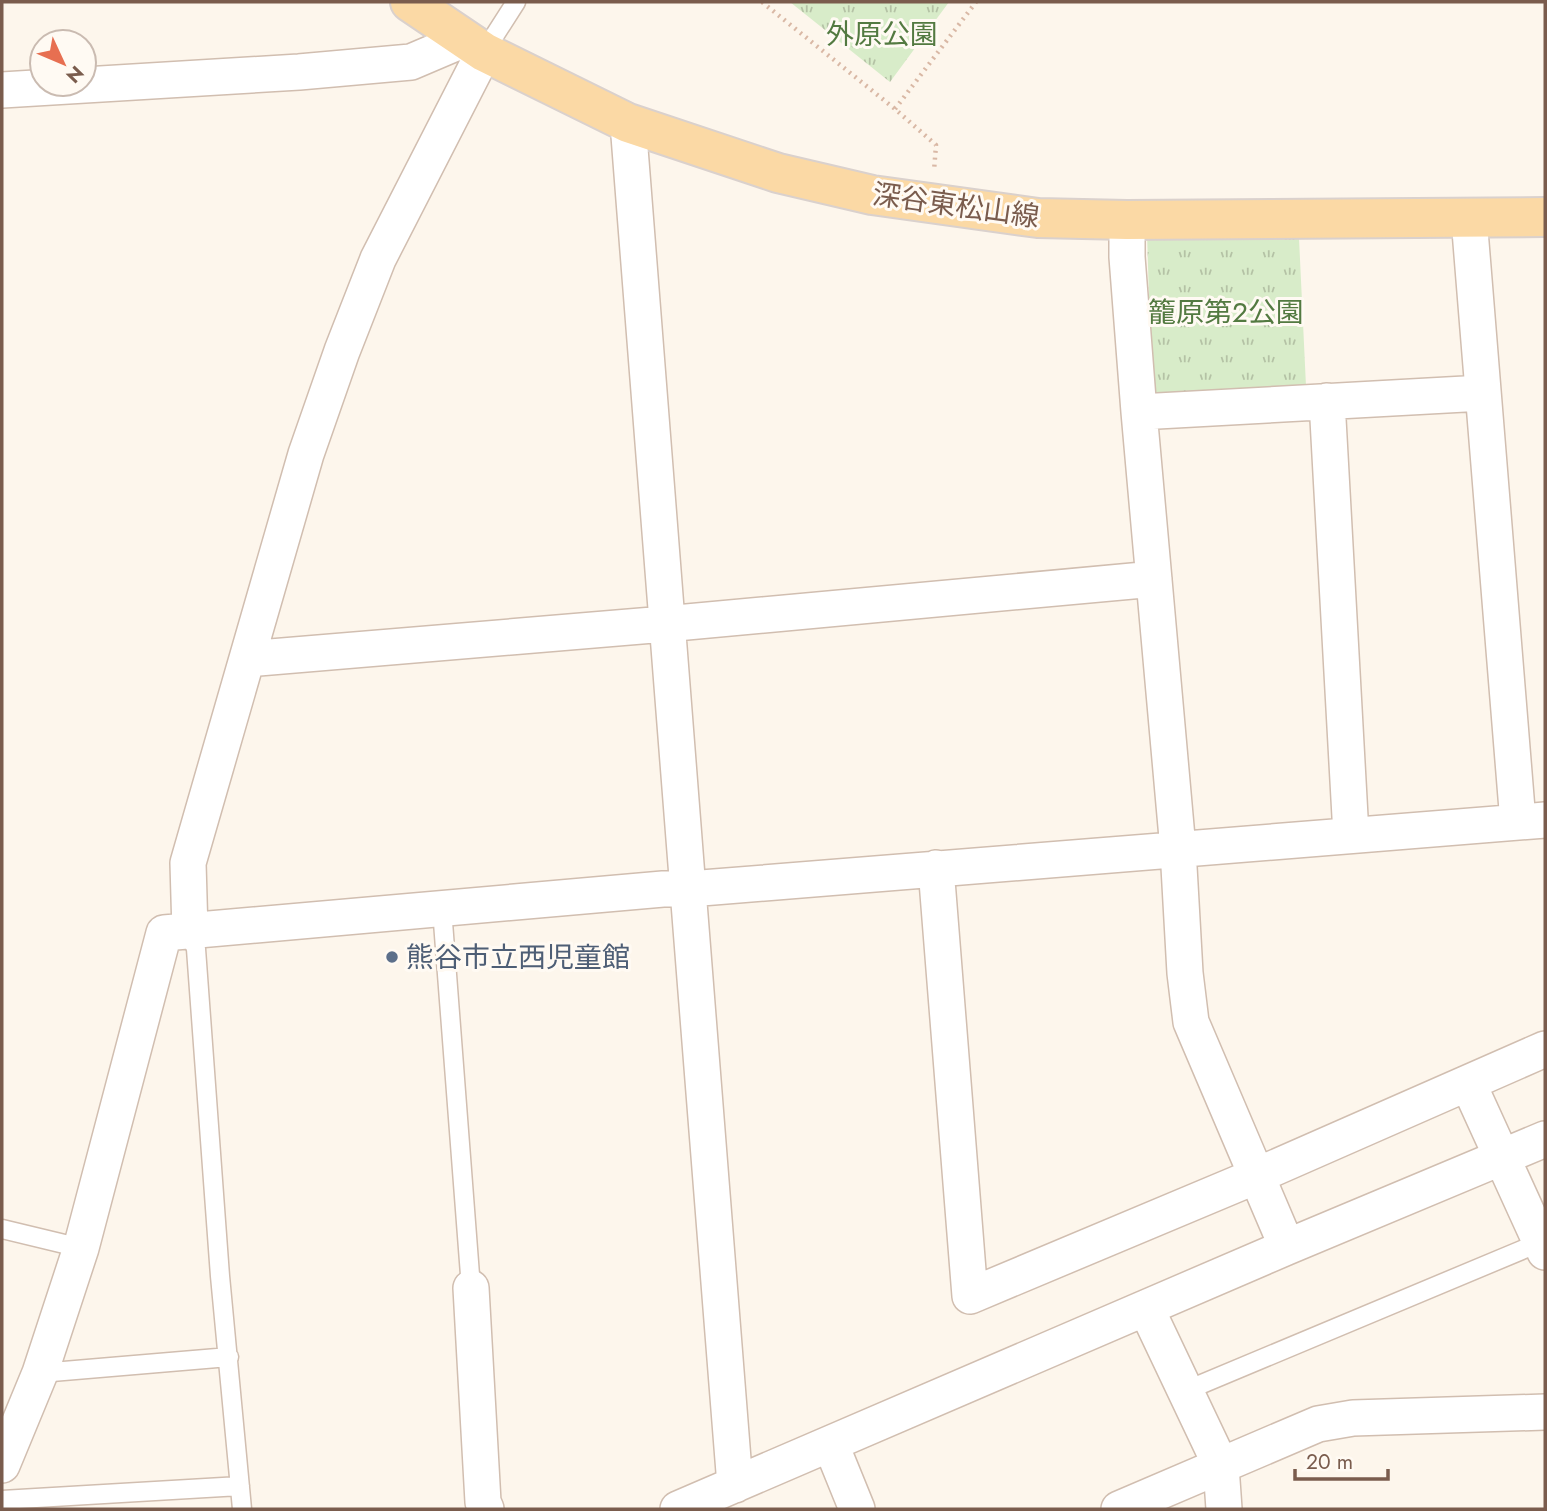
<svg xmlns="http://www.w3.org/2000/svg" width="1547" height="1511" font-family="Jost,'Noto Sans JP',sans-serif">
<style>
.park{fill:url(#park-tufts)}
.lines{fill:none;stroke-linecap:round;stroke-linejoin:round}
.lane-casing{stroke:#d1beb0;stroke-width:21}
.street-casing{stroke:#d1beb0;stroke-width:38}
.primary-casing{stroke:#dad1cd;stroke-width:42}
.path{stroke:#d9b8a5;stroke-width:4.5;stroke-dasharray:2 5;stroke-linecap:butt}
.lane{stroke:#fff;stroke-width:18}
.street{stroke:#fff;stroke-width:35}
.primary{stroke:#fbd9a5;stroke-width:38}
.service-dot{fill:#5c6f8a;stroke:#fffaf3;stroke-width:2.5}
.labels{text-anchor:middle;stroke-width:6;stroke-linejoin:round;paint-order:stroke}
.park-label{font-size:28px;fill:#537a41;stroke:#fffaf3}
.street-label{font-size:28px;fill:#7a5c4d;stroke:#fffaf3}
.service-label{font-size:28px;fill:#4e5e75;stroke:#fffaf3;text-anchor:start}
</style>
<defs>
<pattern id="park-tufts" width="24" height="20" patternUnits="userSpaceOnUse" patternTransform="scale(1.75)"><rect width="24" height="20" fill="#d8ecc9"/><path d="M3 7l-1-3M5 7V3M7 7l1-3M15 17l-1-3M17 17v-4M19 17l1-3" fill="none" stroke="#b4c2a5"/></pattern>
</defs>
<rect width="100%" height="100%" fill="#fdf6ec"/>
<path class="park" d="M790 2H949L890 82Z
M1147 233 1299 238 1306 386 1152 395Z"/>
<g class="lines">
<g class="lane-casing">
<path id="lane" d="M484 52 516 2
M442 909 471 1288
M190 932 196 949 220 1276 242 1509
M2 1229 81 1248
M40 1373 229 1357
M1185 1391 1541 1242
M2 1500 240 1486"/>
</g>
<g class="street-casing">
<path id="street" d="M2 90 299 72 411 62 465 39
M628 123C662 577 700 1031 735 1485
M1469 218 1518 822
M1127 220V257L1139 412 1178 849 1185 973 1191 1022 1287 1247
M1327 401 1351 835
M1139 412 1483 393
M247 659 665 624 1154 579
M936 868 970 1296 1256 1176 1545 1049
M190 932 188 863 306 454 342 351 378 259 484 52
M1468 1083 1545 1252
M471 1288 483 1502 486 1509
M1146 1308 1221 1466 1224 1509
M831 1445 857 1509
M2 1465 40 1373 81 1248 164 933 663 889H689L1545 820
M678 1509 1287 1247 1545 1139
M1119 1509 1318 1424 1353 1418 1545 1412"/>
</g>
<g class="primary-casing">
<path id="primary" d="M410 2 484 52 628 123 778 173 872 195 1038 218 1127 220 1545 217"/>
</g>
<path class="path" d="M762 2 895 109 936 145 934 171
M895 109 976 2"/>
<use href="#lane" class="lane"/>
<use href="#street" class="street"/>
<use href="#primary" class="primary"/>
</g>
<circle class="service-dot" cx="392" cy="957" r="7"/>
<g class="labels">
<g class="park-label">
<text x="882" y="44">外原公園</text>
<text x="1226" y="322">籠原第2公園</text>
</g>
<g class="street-label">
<text transform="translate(956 205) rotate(8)" y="10">深谷東松山線</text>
</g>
<g class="service-label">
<text x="406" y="967">熊谷市立西児童館</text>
</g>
</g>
<rect width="1547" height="1511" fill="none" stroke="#7a5c4d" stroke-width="7"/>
<g transform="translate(63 63) rotate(134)"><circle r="33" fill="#fffaf3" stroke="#cabbb1" stroke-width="2"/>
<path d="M0-5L12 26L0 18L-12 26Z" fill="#e76f51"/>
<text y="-10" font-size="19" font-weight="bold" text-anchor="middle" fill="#7a5c4d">N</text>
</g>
<path d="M1295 1469v10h93v-10" fill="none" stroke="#7a5c4d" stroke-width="3.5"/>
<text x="1306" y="1469" font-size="21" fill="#7a5c4d" stroke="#fffaf3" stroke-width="5" paint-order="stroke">20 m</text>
</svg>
